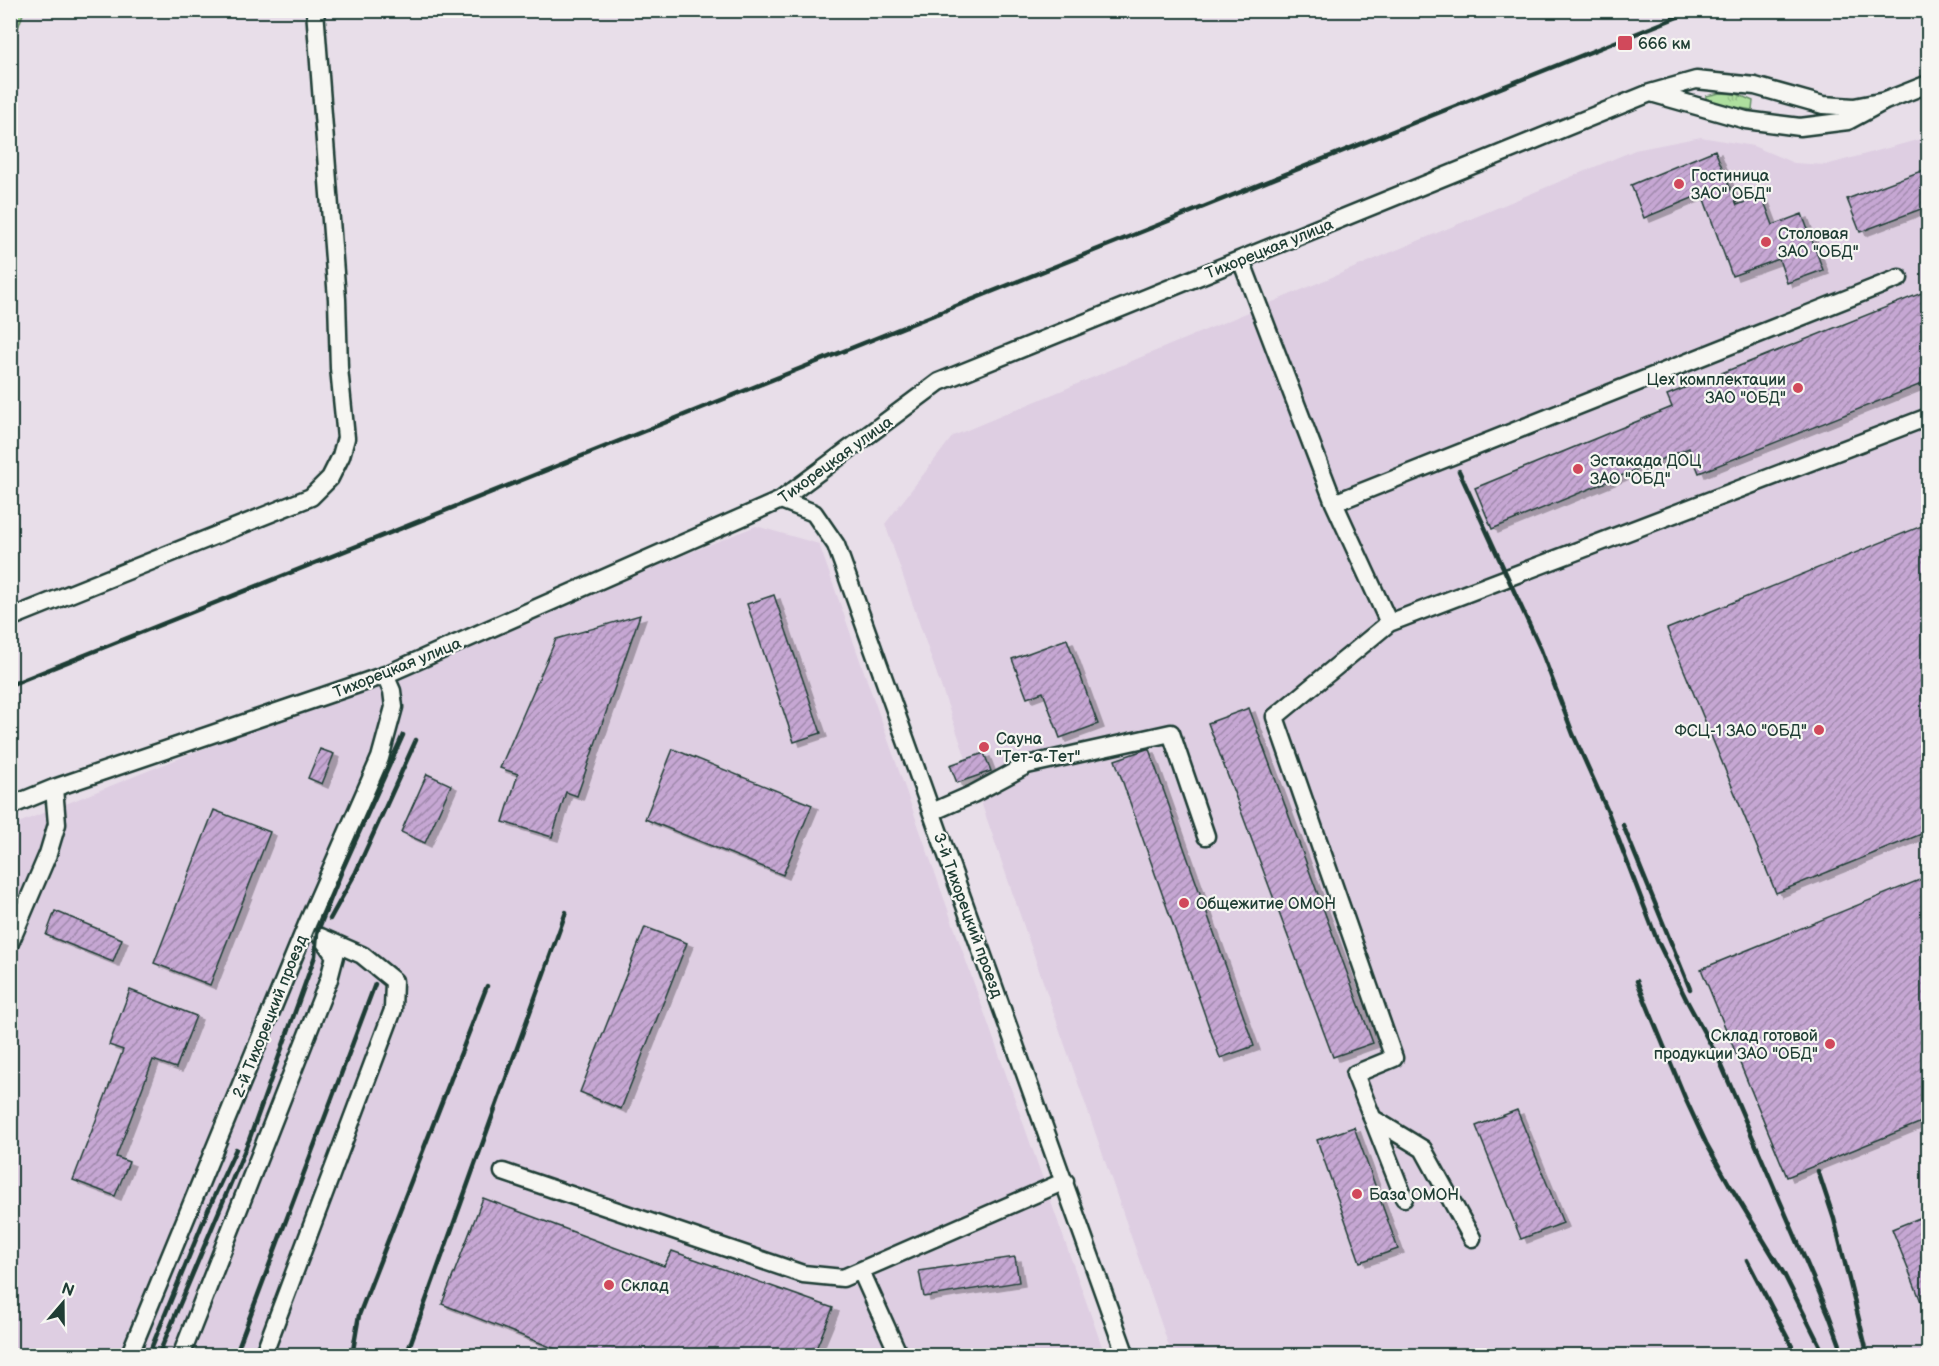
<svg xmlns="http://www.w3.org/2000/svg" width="1939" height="1366" font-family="'Balsamiq Sans',sans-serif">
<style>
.built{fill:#decee2}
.grass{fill:url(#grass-tufts);stroke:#668e6a;stroke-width:1.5}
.forest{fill:url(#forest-firs);stroke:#668e6a;stroke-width:1.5}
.building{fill:url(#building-hatch);stroke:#1f3d34;stroke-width:1.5;filter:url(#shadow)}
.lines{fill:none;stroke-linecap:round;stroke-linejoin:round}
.minor-casing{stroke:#1f3d34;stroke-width:21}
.minor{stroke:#f6f6f2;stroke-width:16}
.rail{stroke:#1f3d34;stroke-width:4.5}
.poi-dot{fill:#d1495b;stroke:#f6f6f2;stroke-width:2}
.labels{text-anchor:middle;stroke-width:4.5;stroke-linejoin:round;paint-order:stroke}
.poi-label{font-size:16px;fill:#1f3d34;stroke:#f6f6f2;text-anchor:start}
.street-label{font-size:16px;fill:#1f3d34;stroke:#f6f6f2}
</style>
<defs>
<pattern id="grass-tufts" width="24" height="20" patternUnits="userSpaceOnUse" patternTransform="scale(1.5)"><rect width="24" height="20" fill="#aedf9f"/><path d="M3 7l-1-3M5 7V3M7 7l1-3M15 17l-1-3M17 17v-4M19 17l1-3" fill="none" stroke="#95c08a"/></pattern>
<pattern id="forest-firs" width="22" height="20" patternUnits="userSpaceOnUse" patternTransform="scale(1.5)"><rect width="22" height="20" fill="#aedf9f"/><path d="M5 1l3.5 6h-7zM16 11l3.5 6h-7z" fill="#95c08a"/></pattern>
<pattern id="building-hatch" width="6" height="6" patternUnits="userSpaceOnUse" patternTransform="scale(1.5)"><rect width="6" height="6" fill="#c6a7d3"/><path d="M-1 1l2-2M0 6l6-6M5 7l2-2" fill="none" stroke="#a089ac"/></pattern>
<filter id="shadow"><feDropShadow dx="6" dy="4" stdDeviation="0" flood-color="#0004"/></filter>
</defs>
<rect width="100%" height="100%" fill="#e8dee9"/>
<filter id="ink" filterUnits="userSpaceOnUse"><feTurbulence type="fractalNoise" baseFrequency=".0167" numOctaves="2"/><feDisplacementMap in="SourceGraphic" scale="12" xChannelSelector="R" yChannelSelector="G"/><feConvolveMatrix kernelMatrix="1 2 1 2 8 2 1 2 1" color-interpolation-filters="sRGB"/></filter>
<g filter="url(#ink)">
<path class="built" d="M1701 137 1753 146 1794 163 1826 165 1928 137V1355H1172L885 524 953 436 1635 150Z
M756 526 819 544 1105 1355 11 1356V826Z"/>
<path class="grass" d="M1720 93 1737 94 1753 101 1752 110 1706 102V96Z"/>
<path class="forest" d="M11 10 24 11 11 48 10 11Z"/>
<path class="building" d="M1715 150 1737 205 1762 196 1773 225 1802 214 1823 270 1787 283 1779 259 1732 276 1702 194 1644 218 1631 185Z
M1929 168V206L1860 232 1847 199Z
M1929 290V381L1699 473 1689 448 1492 529 1475 488 1672 407 1667 395Z
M1929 523V831L1776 893 1667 629Z
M774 595 821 733 794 742 747 604Z
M640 615 577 796 566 792 552 837 503 822 518 774 500 768 556 639Z
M1067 639 1098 724 1060 738 1043 692 1027 698 1012 659Z
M1249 708 1373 1043 1333 1057 1208 723Z
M320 749 334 754 322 784 308 778Z
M673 749 812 805 783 875 645 819Z
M1147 749H1149L1254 1046 1220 1058 1115 760Z
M984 753 991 771 957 783 950 765Z
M427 774 451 785 425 843 401 832Z
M214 810 270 832 210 985 154 963Z
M1929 876V1119L1787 1177 1701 969Z
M55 911 122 939 113 962 46 935Z
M645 927 687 943 621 1109 580 1092Z
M130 990 196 1016 176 1068 153 1060 116 1157 129 1162 115 1196 73 1180 123 1050 109 1045Z
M1517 1110 1563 1223 1521 1239 1476 1126Z
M1354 1127 1398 1249 1360 1262 1317 1140Z
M483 1198 664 1266 672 1251 833 1308 813 1356H573L442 1304Z
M1929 1214V1319H1928L1892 1229Z
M1015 1257 1019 1282 924 1297 919 1271Z"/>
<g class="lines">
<g class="minor-casing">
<path id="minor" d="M1651 93 1746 120 1800 127 1848 121 1885 101 1928 84
M1241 260 1334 503 1389 623 1275 717 1394 1058 1355 1074 1404 1198
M781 500 814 513 836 545 1126 1356
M1334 503 1899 278
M10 618 311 497 330 478 341 456 346 438 339 368 337 299 315 10
M1389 623 1928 417
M10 806 54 788 385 675 781 500 939 382 1650 93 1696 80 1755 86 1823 105 1854 107 1885 101
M932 812 973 794 1027 765 1171 733 1206 836
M10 943 48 854 57 824 54 788
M1372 1118 1423 1149 1472 1238
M503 1172 803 1274 843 1278 1065 1181
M861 1271 897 1351 894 1356
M129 1356 308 922 380 758 394 707 392 691 385 675
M181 1356 329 979 335 956 322 938
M263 1356 393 1010 394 981 362 955 321 937"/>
</g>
<use href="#minor" class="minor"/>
<path class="rail" d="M1459 471 1541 650 1573 734 1608 812 1657 940 1687 1001 1718 1058
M10 685 1695 10
M1623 825 1690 989
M330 919 356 872 416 740
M1637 981 1686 1100 1706 1143 1729 1184 1784 1274 1825 1356
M1715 1050 1829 1315 1844 1356
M1818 1171 1834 1219 1868 1356
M1747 1260 1797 1356
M148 1356 208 1210 236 1149
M158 1356 249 1140 315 956 317 933 343 868 403 735
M235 1356 375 984
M352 1356 359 1315 487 986
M406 1356 566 912"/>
</g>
</g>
<g class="poi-dot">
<rect x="1617" y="35" width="16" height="16" rx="3"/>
<circle cx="1679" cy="184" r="6"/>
<circle cx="1766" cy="242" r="6"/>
<circle cx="1798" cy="388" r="6"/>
<circle cx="1578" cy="469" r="6"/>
<circle cx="1819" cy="730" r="6"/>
<circle cx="984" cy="747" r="6"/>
<circle cx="1184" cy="903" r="6"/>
<circle cx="1830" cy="1044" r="6"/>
<circle cx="1357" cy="1194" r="6"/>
<circle cx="609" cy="1285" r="6"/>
</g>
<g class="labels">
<g class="poi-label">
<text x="1638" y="49">666 км</text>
<text x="1691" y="181">Гостиница<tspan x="1691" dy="18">ЗАО" ОБД"</tspan></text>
<text x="1778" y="239">Столовая<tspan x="1778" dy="18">ЗАО "ОБД"</tspan></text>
<text x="1786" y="385" text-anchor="end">Цех комплектации<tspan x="1786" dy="18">ЗАО "ОБД"</tspan></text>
<text x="1590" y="466">Эстакада ДОЦ<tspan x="1590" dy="18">ЗАО "ОБД"</tspan></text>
<text x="1807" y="736" text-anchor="end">ФСЦ-1 ЗАО "ОБД"</text>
<text x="996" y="744">Сауна<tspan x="996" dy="18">"Тет-а-Тет"</tspan></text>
<text x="1196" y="909">Общежитие ОМОН</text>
<text x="1818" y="1041" text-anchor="end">Склад готовой<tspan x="1818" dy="18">продукции ЗАО "ОБД"</tspan></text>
<text x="1369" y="1200">База ОМОН</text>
<text x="621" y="1291">Склад</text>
</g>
<g class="street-label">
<text transform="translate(1269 248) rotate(-22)" y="6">Тихорецкая улица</text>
<text transform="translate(835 459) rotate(-36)" y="6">Тихорецкая улица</text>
<text transform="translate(397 667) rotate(-22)" y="6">Тихорецкая улица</text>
<text transform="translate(969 915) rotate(70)" y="6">3-й Тихорецкий проезд</text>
<text transform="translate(269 1016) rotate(-68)" y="6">2-й Тихорецкий проезд</text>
</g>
</g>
<rect width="1939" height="1366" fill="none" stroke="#f6f6f2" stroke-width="36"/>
<rect x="18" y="18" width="1903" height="1330" fill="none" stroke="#1f3d34" stroke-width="2" filter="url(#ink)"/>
<g transform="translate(63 1303) rotate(20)" stroke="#f6f6f2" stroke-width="4.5" paint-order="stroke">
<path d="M0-4.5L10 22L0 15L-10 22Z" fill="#1f3d34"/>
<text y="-9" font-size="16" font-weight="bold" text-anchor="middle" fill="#1f3d34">N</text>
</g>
</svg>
